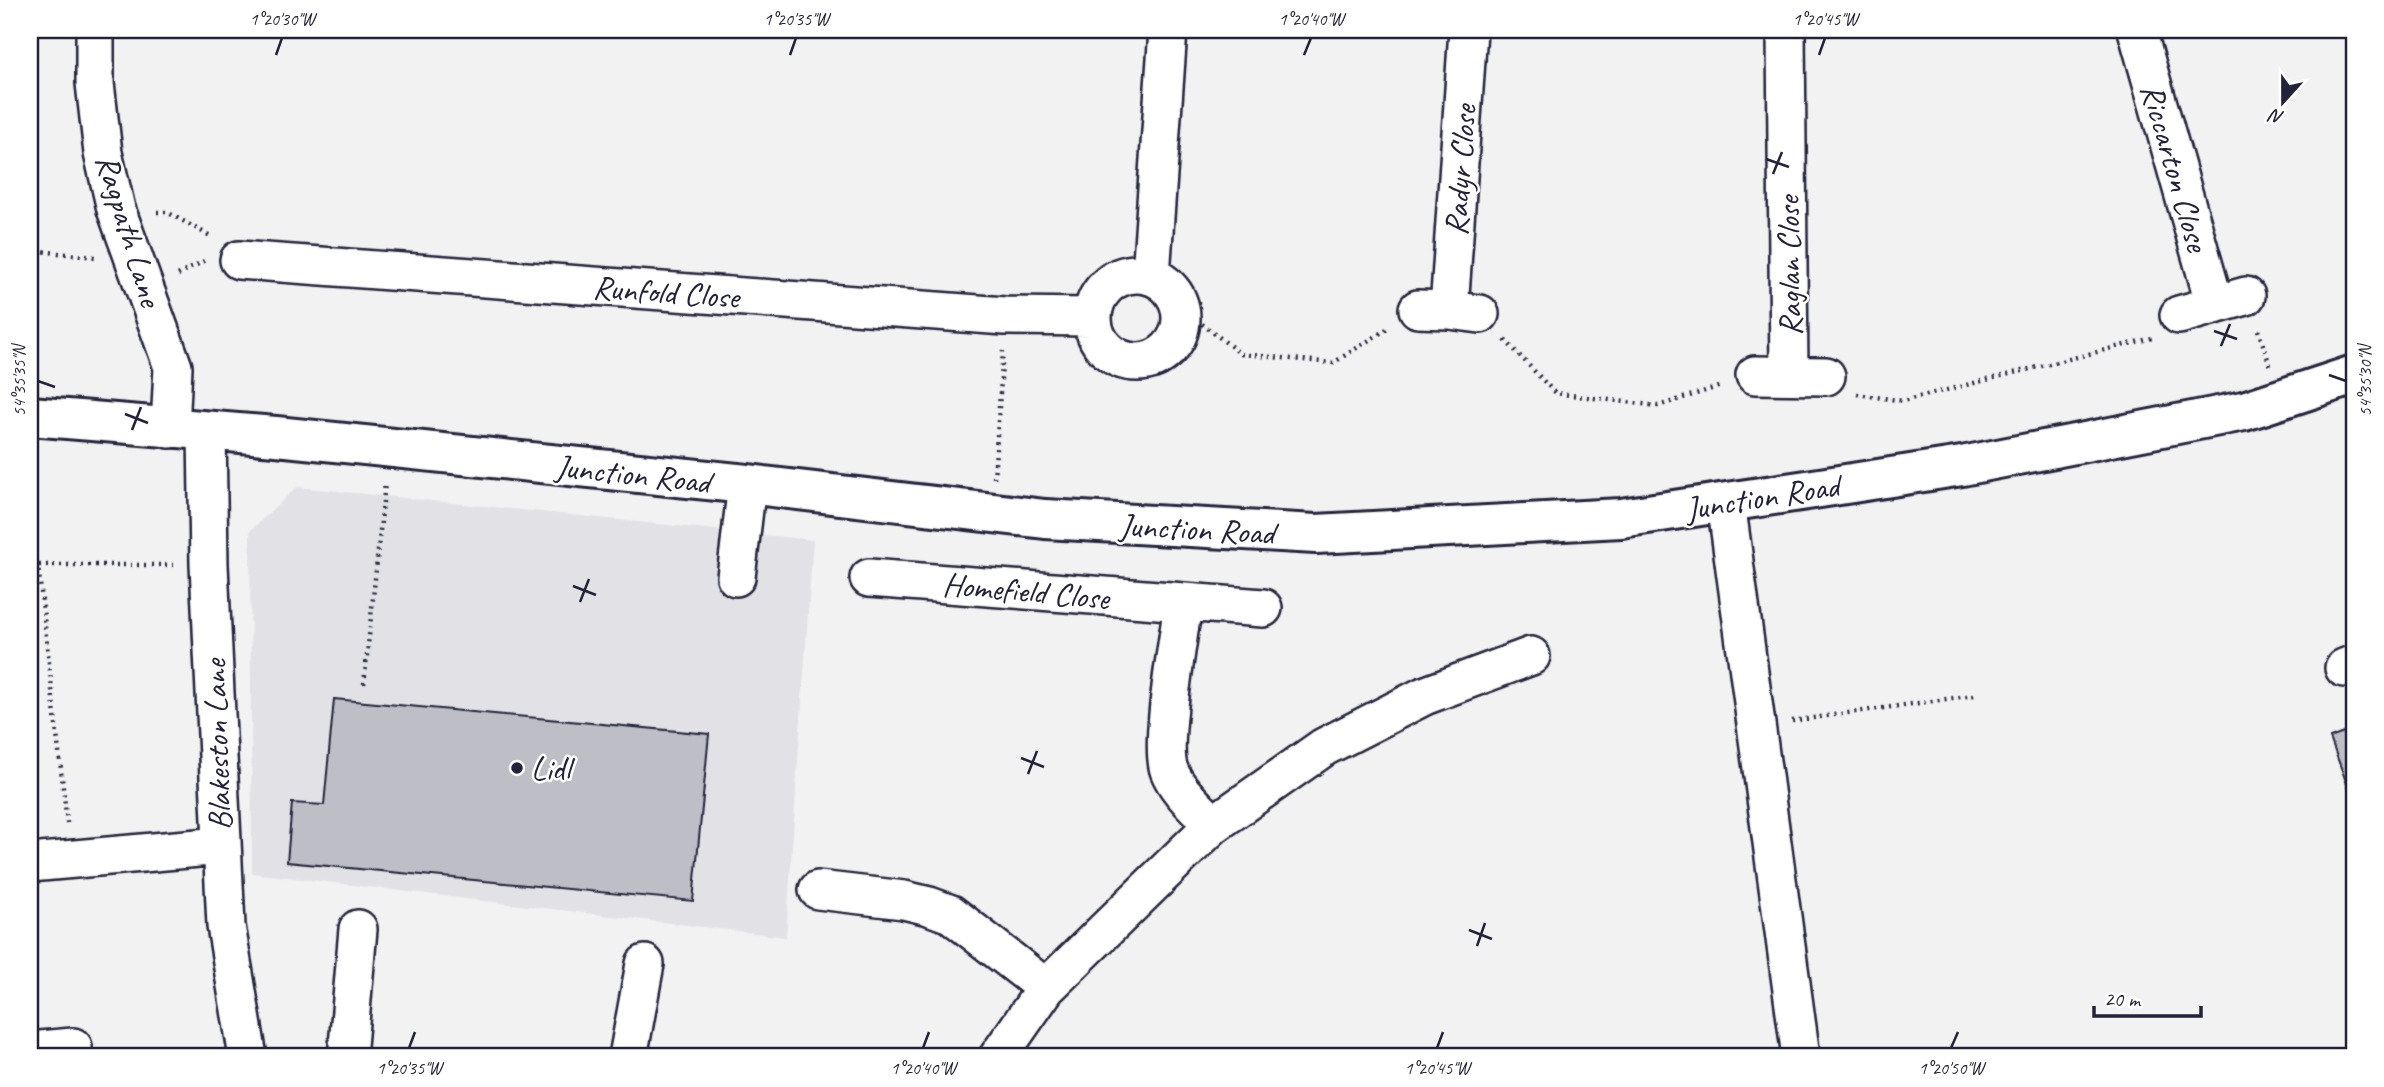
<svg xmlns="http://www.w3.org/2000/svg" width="2384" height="1087" font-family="Caveat,sans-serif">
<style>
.built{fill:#e2e2e6}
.building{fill:#bebec6;stroke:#22223b;stroke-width:2}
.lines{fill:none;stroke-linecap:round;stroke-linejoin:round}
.minor-casing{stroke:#22223b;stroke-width:42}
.major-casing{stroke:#22223b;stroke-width:44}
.path{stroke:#22223b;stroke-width:4.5;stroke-dasharray:2 5;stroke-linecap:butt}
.minor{stroke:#fff;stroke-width:37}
.major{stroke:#fff;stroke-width:38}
.ticks{fill:none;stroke:#22223b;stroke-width:2.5}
.poi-dot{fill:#22223b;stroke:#fff;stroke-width:2.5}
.labels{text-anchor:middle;stroke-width:5;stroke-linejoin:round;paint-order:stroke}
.street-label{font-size:33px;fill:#22223b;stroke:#fff}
.poi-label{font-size:33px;fill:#22223b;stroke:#fff;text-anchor:start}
.neatline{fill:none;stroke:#22223b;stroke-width:2.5}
.ticks-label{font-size:18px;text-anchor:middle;fill:#22223b}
</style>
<rect width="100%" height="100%" fill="#f2f2f3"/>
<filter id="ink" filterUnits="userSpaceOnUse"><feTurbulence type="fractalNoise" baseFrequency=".0143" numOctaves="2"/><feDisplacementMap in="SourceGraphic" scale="14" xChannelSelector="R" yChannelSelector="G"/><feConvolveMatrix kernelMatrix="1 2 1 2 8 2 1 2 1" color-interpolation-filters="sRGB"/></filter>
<g filter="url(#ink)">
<path class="built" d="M297 487 813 540 786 937 252 873 250 531Z"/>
<path class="building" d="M334 699 709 734 693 901 287 862 292 803 324 805Z
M2354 729V803L2330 738Z"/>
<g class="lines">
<g class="minor-casing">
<path id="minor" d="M95 30V83L103 153 116 209 173 367 170 429
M1786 30 1789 375
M2137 30 2215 305
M239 260 1005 316 1092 317
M1093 318a44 44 0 1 1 88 0a44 44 0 1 1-88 0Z
M1151 275 1168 30
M1418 309 1449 310 1480 314
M1449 310 1468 30
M2179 315 2246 296
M1755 375 1826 376
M207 431 209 565 226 926 248 1057
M1726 502 1801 1057
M736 577 747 484
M869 578 1263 608
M1183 603C1179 637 1159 743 1169 770 1177 791 1199 809 1213 825
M2344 668 2354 664
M30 863 221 846
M818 890 904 900 929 906 951 914 1046 988
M30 1051 73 1047
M349 1057 348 1046 358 929
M628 1057 645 964
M998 1057 1046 988 1213 825 1324 747 1424 696 1531 656"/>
</g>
<g class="major-casing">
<path id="major" d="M30 416 276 436 747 484 1045 519 1316 534 1621 518 1807 490 1962 466 2244 411 2354 375"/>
</g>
<path class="path" d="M157 212H167L212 237
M30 250 95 257
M178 275 204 261
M1180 307 1241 354 1333 363 1387 329
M2258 330 2270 365
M1505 340 1555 393 1658 406 1721 386
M1857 394 1903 401 2152 338
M994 478 1003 351
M30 564 38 565 67 823
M39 565H173
M364 684 385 483
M1792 721 1975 695"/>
<use href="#minor" class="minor"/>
<use href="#major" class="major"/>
</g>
</g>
<path class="ticks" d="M276 55 282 38M790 55 796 38M1304 55 1311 38M1819 55 1825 38M1766 159 1789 167M1773 174 1782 152M2214 331 2237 339M2221 346 2230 324M2329 375 2346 381M38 381 55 387M125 414 148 423M132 430 141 407M573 586 596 595M580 602 589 579M1021 758 1044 767M1028 774 1037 751M1469 930 1492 939M1477 946 1485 923M409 1048 415 1032M923 1048 929 1032M1437 1048 1443 1032M1951 1048 1958 1032"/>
<circle class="poi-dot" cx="517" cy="768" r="7"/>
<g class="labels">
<g class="street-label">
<text transform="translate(2176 167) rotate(74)" y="12">Riccarton Close</text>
<text transform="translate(1459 170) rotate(-86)" y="12">Radyr Close</text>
<text transform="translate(130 230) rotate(73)" y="12">Ragpath Lane</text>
<text transform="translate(1788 266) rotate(-91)" y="12">Raglan Close</text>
<text transform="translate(666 291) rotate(4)" y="12">Runfold Close</text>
<text transform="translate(633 473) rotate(6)" y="12">Junction Road</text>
<text transform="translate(1762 496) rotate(-9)" y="12">Junction Road</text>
<text transform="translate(1197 528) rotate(3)" y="12">Junction Road</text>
<text transform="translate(1026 590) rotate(5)" y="12">Homefield Close</text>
<text transform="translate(216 745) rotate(-92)" y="12">Blakeston Lane</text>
</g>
<g class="poi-label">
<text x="531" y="780">Lidl</text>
</g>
</g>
<rect width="2384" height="1087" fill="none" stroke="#fff" stroke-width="77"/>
<g transform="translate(2283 102) rotate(201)" stroke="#ffffff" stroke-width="5" paint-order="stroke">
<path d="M0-5L12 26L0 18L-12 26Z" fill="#22223b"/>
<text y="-10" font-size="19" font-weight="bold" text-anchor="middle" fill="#22223b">N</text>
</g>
<path d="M2094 1006v10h107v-10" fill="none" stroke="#22223b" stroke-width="3.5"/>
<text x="2104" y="1006" font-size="21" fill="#22223b" stroke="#ffffff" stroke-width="5" paint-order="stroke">20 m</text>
<rect x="38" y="38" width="2308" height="1010" class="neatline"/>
<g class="ticks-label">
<text x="282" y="25">1°20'30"W</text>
<text x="796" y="25">1°20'35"W</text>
<text x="1311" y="25">1°20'40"W</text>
<text x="1825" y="25">1°20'45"W</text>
<text transform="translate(19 381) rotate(-90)" y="6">54°35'35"N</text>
<text transform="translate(2365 381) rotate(-90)" y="6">54°35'30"N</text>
<text x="409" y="1074">1°20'35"W</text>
<text x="923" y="1074">1°20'40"W</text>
<text x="1437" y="1074">1°20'45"W</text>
<text x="1951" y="1074">1°20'50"W</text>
</g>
</svg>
